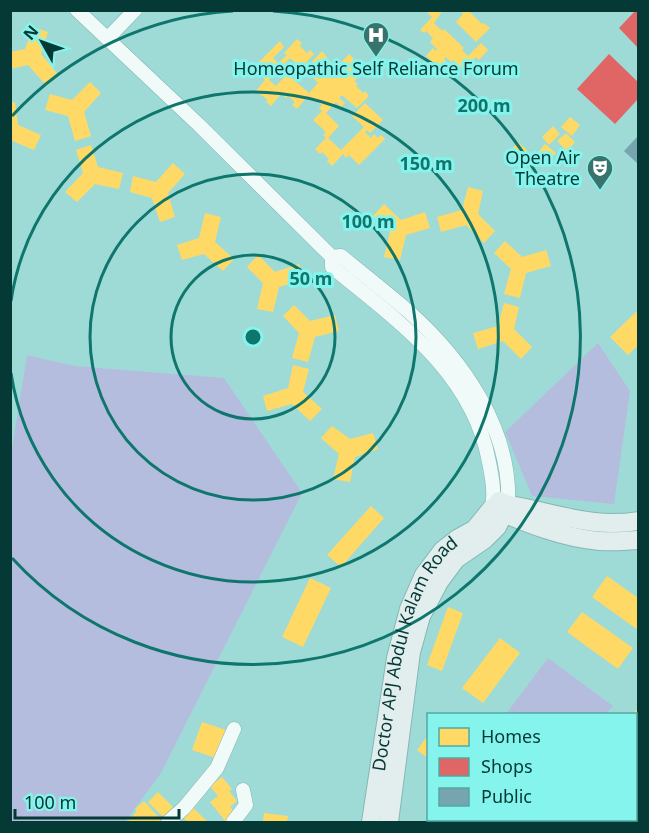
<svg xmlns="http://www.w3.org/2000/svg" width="649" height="833" font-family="'Noto Sans',sans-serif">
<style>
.built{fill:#82e3dc}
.green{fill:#b5bddf}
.homes{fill:#ffd966}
.shops{fill:#e06666}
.public{fill:#76a5af}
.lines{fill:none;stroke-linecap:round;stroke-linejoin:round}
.street-casing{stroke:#85b7b3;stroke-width:15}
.secondary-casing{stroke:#85b7b3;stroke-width:20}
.street{stroke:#f0faf9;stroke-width:14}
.secondary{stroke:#e1eeed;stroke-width:18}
.ring{fill:none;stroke:#0f766e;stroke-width:3}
.labels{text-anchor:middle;stroke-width:6;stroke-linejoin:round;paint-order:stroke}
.poi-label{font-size:18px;fill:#043936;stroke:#85f4ec}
.street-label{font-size:18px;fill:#043936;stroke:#85f4ec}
.centre{fill:#0f766e;stroke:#85f4ec;stroke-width:3}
.ring-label{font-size:18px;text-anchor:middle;font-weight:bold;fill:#0f766e;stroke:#85f4ec;stroke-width:6;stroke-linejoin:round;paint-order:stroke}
</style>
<rect width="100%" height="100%" fill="#9edbd6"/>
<path class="built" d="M638 769V822H598L600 820H636V773Z"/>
<path class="green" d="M598 343 630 391 614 504 532 496 505 432Z
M27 355 75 366 224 378 302 493 161 773 125 822H11L10 461Z
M548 658 613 706 606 714H506Z"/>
<path class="homes" d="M425 10H443L434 23 442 31 444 29 464 48 462 50 468 56 481 43 488 50 479 60 476 57 464 70 453 60 451 62 446 57 444 59 446 61 439 68 426 56 433 48 436 51 437 49 430 42 433 38 426 31 424 33 420 30 432 17Z
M460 10H468L482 24 484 23 490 28 476 42 456 22 463 14Z
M33 27 48 32 41 54 57 73 45 84 28 65 10 69V52L25 49Z
M297 39 302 43 300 46 307 53 310 50 314 54 301 68 290 58 269 80 276 86 287 74 309 93 318 83 312 77 315 75 320 79 322 77 309 65 322 51 332 64 334 62 338 66 349 54 354 59 353 60 365 70 354 81 358 84 356 86 363 93 365 91 369 96 357 108 342 95 339 98 345 103 341 107 336 102 326 113 339 126 328 138 341 150 364 127 352 116 365 103 383 120 370 133 367 130 365 132 371 138 374 134 378 138 381 135 385 139 359 165 349 155 346 158 343 154 332 166 327 161 329 159 322 152 320 154 315 149 326 138 323 135 326 132 313 120 322 111 319 108 322 105 314 99 312 101 308 96 297 109 292 105 295 102 288 96 286 98 281 94 271 106 266 102 268 100 256 91 265 80 261 75 263 73 255 66 280 41 284 47 273 58 278 63 287 55 284 53Z
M90 82 101 93 84 112 91 136 75 141 68 116 45 110 50 94 72 100Z
M15 102 18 125 41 135 34 150 10 140V103Z
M570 117 580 125 572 136 561 127Z
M553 126 560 134 549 145 542 137Z
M566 133 575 142 567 151 557 141Z
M518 142 531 154 522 164 509 152Z
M545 144 556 153 547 164 536 155Z
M91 145 98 167 123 173 119 189 95 184 77 202 65 192 83 173 76 150Z
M173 163 185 174 168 193 175 217 160 222 152 198 130 192 133 176 156 182Z
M468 187 483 191 478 214 495 231 484 243 466 225 441 232 437 217 462 210Z
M384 204 401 220 425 212 430 228 406 235 400 260 384 257 390 232 373 216Z
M205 213 221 217 215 242 234 259 223 271 204 254 182 260 177 245 199 238Z
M505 241 522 257 546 250 551 266 526 273 520 298 504 294 511 269 494 253Z
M258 255 275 272 299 264 303 280 279 287 273 312 257 309 263 283 247 267Z
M504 303 519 307 514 329 532 347 521 359 503 341 478 349 473 333 498 326Z
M294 305 310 321 335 315 339 331 315 337 308 362 292 358 299 333 283 316Z
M638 310V345L628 355 610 337Z
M293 365 309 369 303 392 322 409 310 421 292 404 267 411 263 396 288 388Z
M332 426 350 439 373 433 378 449 355 457 350 482 333 479 339 454 321 438Z
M371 506 384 518 341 567 327 555Z
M607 576 638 598V630L592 597Z
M310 578 331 588 303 647 282 637Z
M448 607 463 613 442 671 427 665Z
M582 612 633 648 618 669 567 632Z
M500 638 520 653 483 703 462 688Z
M636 710 638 712V748L636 752V714H632Z
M202 722 226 730 216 758 192 750Z
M426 738 428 739V758L417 750Z
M222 777 232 789 229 791 237 801 230 807 236 814 226 822 210 802 218 796 210 786Z
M158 792 173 807 163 817 148 802Z
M144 801 162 821 127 822 137 811 135 809Z
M192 807 208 822H188L182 817Z
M264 813 288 816 287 822H263Z
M488 820H520L518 822H486Z
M554 820H588L586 822H558Z"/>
<path class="shops" d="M636 10H638V48L619 28Z
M609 54 638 82V99L615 124 577 89Z"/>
<path class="public" d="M638 136V164L624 151Z"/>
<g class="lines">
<g class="street-casing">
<path id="street" d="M77 10 199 125 332 257V267C398 321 473 373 489 462 492 477 495 492 492 508
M108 38 135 10
M332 257 341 256C363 274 386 292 408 311 462 359 512 429 508 505
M168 822 184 808 217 768 234 729
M233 822 246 805 243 790"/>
</g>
<g class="secondary-casing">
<g id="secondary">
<path d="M499 501 508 505C553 512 593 529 638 521"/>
<path id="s1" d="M371 822 396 658 409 609 424 575 443 550 457 539 475 529 492 508C526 523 563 538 600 541 613 542 626 541 638 540"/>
<path d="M389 822 411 652 421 616 439 582 456 559 485 539 497 527 508 505"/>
</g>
</g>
<use href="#street" class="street"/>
<use href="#secondary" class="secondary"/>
</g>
<g class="ring">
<circle cx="253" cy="337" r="82"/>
<circle cx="253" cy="337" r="163"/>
<path d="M11 301A245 245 0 1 1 11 373"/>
<path d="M12 116A327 327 0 0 1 233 11M273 11A327 327 0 1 1 12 558"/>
</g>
<defs>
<g id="hospital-pin" transform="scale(1.35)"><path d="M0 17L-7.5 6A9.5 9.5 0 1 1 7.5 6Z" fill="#3a726e" stroke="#85f4ec"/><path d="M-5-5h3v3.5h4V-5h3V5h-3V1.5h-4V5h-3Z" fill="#fff"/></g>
<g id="theatre-pin" transform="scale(1.35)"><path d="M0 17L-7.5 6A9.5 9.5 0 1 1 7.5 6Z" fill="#3a726e" stroke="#85f4ec"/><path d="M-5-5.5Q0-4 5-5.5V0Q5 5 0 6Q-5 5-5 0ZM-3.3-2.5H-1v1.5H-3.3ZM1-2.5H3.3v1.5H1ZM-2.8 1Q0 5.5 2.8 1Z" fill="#fff"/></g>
</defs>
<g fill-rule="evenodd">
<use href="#hospital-pin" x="376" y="35"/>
<use href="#theatre-pin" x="600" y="168"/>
</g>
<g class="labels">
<g class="poi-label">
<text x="376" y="75">Homeopathic Self Reliance Forum</text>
<text x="580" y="164" text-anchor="end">Open Air<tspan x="580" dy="21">Theatre</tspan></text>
</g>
<g class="street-label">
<text dy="6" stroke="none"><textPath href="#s1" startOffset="176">Doctor APJ Abdul Kalam Road</textPath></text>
</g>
</g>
<circle cx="253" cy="337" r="9" class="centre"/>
<g class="ring-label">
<text x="484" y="112">200 m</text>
<text x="426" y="170">150 m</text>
<text x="368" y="228">100 m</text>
<text x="311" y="285">50 m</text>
</g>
<rect width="649" height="833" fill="none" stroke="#043936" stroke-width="24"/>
<rect x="427" y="713" width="210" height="108" fill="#85f4ec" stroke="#51a9a3" stroke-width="1.5"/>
<rect x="439" y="728" width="30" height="18" fill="#ffd966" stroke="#51a9a3" stroke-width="1.5"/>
<text x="481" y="743" font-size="18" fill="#043936">Homes</text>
<rect x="439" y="758" width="30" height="18" fill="#e06666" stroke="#51a9a3" stroke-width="1.5"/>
<text x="481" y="773" font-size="18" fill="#043936">Shops</text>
<rect x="439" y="788" width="30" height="18" fill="#76a5af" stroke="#51a9a3" stroke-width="1.5"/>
<text x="481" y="803" font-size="18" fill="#043936">Public</text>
<g transform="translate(42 42) rotate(310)" stroke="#85f4ec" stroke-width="4.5" paint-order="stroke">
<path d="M0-4.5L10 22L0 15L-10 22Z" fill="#043936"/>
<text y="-9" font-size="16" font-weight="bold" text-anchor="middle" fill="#043936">N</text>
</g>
<path d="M15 809v9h164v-9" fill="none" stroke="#043936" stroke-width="3"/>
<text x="24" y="809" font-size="18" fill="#043936" stroke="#85f4ec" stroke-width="4.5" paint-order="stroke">100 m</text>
</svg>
